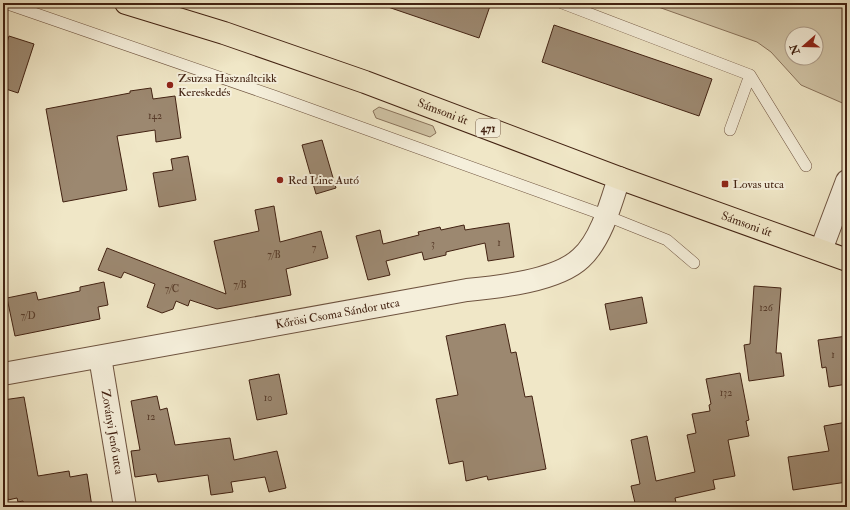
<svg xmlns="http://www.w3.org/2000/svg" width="850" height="510" font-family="'IM FELL Double Pica',serif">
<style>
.green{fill:#d2c6a8;stroke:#8a745d;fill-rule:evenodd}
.building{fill:#9c8870;stroke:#422212}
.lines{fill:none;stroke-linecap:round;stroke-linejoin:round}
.service-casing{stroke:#6e533f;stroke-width:12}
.minor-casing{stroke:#6e533f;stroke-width:24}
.primary-casing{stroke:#422212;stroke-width:24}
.service{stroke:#f5efdb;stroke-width:11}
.minor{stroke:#f5efdb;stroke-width:22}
.primary{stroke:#f0e7c7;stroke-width:22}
.poi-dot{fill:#8f2418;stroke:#f5efdb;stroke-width:1.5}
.labels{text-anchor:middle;stroke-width:4;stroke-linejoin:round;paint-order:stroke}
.number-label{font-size:10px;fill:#583c2a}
.shield{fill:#f5efdb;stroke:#78604e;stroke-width:1}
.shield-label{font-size:11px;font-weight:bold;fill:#422212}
.poi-label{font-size:12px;fill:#422212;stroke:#f5efdb;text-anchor:start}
.street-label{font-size:12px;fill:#422212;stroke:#f5efdb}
</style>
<rect width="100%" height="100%" fill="#f0e7c7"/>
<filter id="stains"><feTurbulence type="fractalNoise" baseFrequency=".005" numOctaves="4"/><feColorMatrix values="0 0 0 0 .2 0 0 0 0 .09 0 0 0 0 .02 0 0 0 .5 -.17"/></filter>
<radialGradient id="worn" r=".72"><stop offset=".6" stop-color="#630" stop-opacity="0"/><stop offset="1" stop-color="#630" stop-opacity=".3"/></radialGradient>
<path class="green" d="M647 3H847V105L801 85 771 52 757 42ZM792 34H816V58H792Z
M379 107 433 126 436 133 430 137 376 118 373 111Z"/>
<path class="building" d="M386 3H491L479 38 385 6Z
M554 25 712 79 699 116 542 62Z
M9 36 34 44 18 93 3 88V55Z
M151 88 153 99 175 96 181 138 156 142 155 130 117 136 127 190 63 202 46 109 130 93V91Z
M322 140 336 188 316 194 302 145Z
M188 156 196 200 159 207 153 173 173 170 171 159Z
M274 206 280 242 321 231 328 258 286 269 291 295 217 309 190 300 188 306 176 301 173 309 162 313 147 307 155 284 124 272 121 278 98 270 107 248 226 294 214 241 259 231 255 210Z
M509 223 514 257 488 261 485 243 446 252V255L424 260 422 252 386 261 390 275 368 280 356 236 380 230 383 244 419 235 418 232 440 227 441 230 464 225 465 230Z
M104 282 108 305 98 307 100 319 15 336 7 298 36 292 38 300 80 291V287Z
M754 286 781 288 776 353H781L784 376 749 381 744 345 750 344Z
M642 297 647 323 610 330 605 304Z
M505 324 511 353 516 352 525 397 532 396 546 469 488 480 487 476 466 481 463 461 449 464 436 399 458 395 446 336Z
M847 336V384L829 387 826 367 822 368 818 340Z
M740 373 749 420 746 421 749 436 728 440 735 476 713 480 715 489 675 498 677 507H636L631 486 640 484 631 440 647 436 656 481 695 472 687 435 696 433 692 414 710 411 709 405 711 404 706 379Z
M279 374 287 414 257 420 249 380Z
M157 396 160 410 167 408 175 445 230 438 234 460 277 451 286 488 269 492 265 477 231 482 233 492 211 495 208 475 158 482 156 474 135 477 131 451 140 450 131 401Z
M24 397 38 476 69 471 70 477 87 474 92 507H24L23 501 18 502 17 498 8 500 3 473V468L6 467 3 450V400Z
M847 422V482L793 490 788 457 829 451 824 426Z"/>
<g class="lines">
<g class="service-casing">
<path id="service" d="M5 3 274 96 607 216 667 240 694 263
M562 3 750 75 806 166
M730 130 750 75"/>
</g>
<g class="minor-casing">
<g id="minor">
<path d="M821 250 847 181"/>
<path id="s1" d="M100 357 125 507"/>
<path id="s2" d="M3 374 467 290C498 287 557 281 581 258 601 240 611 203 619 178"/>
</g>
</g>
<g class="primary-casing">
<g id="primary">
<path id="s3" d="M126 3 224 33 365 82 619 178 847 260"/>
</g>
</g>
<use href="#service" class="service"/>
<use href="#minor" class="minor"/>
<use href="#primary" class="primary"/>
</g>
<g class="poi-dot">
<circle cx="170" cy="85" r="4"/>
<circle cx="280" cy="180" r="4"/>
<rect x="721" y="180" width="8" height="8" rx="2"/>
</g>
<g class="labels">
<g class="number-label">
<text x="155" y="119">142</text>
<text x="499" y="246">1</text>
<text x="433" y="247">3</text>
<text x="314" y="251">7</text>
<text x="274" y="258">7/B</text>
<text x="240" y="288">7/B</text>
<text x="172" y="292">7/C</text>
<text x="766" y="311">126</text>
<text x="28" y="319">7/D</text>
<text x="833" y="358">1</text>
<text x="726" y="396">132</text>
<text x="268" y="401">10</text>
<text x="151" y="420">12</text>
</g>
<rect class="shield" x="476" y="119" width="24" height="18" rx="3"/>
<g class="shield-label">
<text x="488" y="132">471</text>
</g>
<g class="poi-label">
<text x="178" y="82">Zsuzsa Használtcikk<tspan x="178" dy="14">Kereskedés</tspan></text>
<text x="288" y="184">Red Line Autó</text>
<text x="733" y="188">Lovas utca</text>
</g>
<g class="street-label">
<text dy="4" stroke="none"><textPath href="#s3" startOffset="335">Sámsoni út</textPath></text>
<text dy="4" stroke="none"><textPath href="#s3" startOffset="659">Sámsoni út</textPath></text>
<text dy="4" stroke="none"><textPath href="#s2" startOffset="340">Kőrösi Csoma Sándor utca</textPath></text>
<text dy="4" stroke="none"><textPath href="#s1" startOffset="76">Zoványi Jenő utca</textPath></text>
</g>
</g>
<rect width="850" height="510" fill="none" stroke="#f0e7c7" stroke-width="16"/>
<rect x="4" y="4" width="842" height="502" fill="none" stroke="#422212" stroke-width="2"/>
<rect x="8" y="8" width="834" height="494" fill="none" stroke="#422212"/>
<g transform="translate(804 46) rotate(250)"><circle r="19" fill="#f5efdb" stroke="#ad9d8b"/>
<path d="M0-3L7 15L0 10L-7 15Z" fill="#8f2418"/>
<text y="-6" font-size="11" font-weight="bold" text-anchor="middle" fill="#422212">N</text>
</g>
<rect width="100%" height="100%" filter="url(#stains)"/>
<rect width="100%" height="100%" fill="url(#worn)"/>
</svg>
